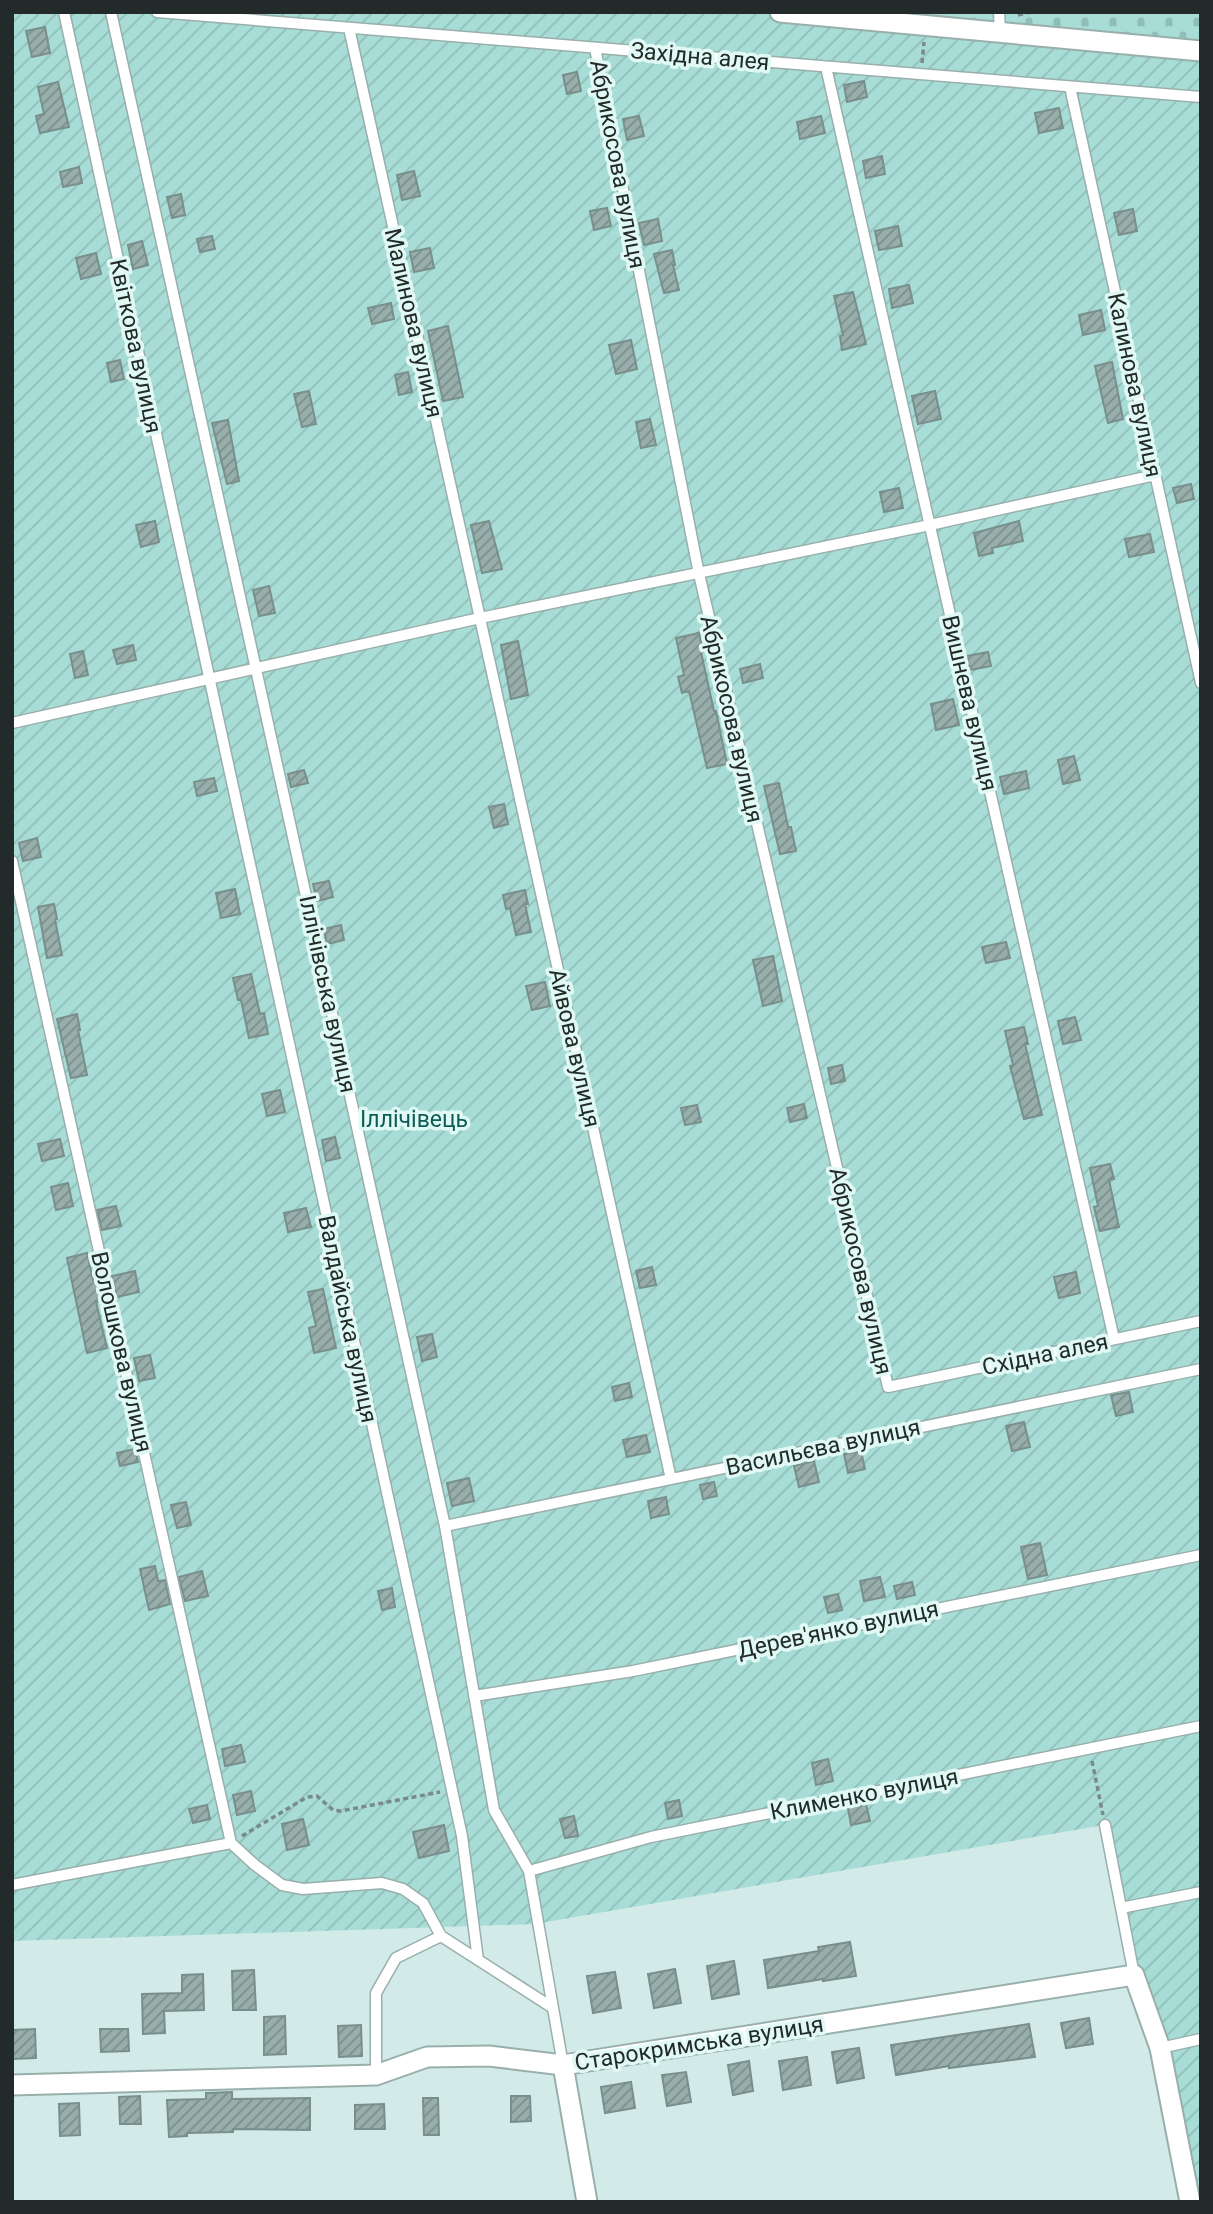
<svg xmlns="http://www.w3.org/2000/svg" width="1213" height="2214" font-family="Roboto,sans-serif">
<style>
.cemetery{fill:url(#cemetery-stones)}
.garden{fill:url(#garden-furrows)}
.building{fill:url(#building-hatch);stroke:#798f8c;stroke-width:2}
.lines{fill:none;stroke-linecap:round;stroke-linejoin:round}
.service-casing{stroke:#98afab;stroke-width:13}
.minor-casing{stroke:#98afab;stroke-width:23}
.path{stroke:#7a8a88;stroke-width:3.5;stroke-dasharray:5 3.5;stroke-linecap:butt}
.service{stroke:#fff;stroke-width:10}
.minor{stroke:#fff;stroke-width:19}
.labels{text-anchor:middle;stroke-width:7;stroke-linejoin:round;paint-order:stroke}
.street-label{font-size:23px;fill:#222b29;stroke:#e1f9f5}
.park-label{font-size:23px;fill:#0d5c56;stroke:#e1f9f5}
</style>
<defs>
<pattern id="cemetery-stones" width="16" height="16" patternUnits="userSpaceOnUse" patternTransform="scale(1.75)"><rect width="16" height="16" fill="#a7ddd6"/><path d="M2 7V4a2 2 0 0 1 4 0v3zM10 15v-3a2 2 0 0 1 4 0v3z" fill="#8fbeb8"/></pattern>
<pattern id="garden-furrows" width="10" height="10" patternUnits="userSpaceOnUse" patternTransform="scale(1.75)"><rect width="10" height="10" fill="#a7ddd6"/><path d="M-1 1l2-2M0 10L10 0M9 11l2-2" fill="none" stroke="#8fbeb8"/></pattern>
<pattern id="building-hatch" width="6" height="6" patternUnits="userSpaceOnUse" patternTransform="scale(1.75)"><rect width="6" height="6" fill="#97aeab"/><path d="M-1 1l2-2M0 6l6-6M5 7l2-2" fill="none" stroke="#7b8e8b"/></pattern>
</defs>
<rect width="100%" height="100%" fill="#d3ebe8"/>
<path class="cemetery" d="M780 12H1201V51Z"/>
<path class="garden" d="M12 12H780L1201 51V2202H1190L1134 1975 1104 1825 535 1924 12 1941Z"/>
<path class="building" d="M45 27 50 53 32 57 26 31Z
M577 72 581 91 567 94 563 75Z
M864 81 867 97 847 102 844 85Z
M58 82 69 127 40 133 36 116 44 114 38 87Z
M1059 108 1063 128 1039 133 1035 113Z
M639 116 644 136 627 140 623 119Z
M821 116 825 133 800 139 797 122Z
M882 156 885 174 866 178 863 161Z
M79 167 82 183 63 187 60 172Z
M414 171 420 196 402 200 397 175Z
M181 194 185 215 172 218 167 197Z
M607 208 611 226 594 230 590 211Z
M1133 209 1137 231 1119 235 1114 213Z
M658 219 662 241 644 245 639 223Z
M898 226 902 246 879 250 875 231Z
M212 236 215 249 200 252 197 239Z
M142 241 148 265 133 269 128 245Z
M430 248 434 268 414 272 410 252Z
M672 250 675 265H673L679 290 664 293 654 254Z
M96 253 101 274 81 279 76 258Z
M909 285 913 303 892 308 889 289Z
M853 292 866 344 842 350 840 336 843 335 834 296Z
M391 303 394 319 372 324 368 308Z
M1101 310 1105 330 1083 335 1079 315Z
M448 326 463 397 443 401 428 331Z
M631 340 637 369 616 374 609 345Z
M120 360 124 379 111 382 107 363Z
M1112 362 1123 419 1108 423 1095 366Z
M408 372 412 392 399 395 395 375Z
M309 391 316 424 302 427 294 394Z
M935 391 941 419 918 424 912 396Z
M650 419 656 445 641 448 636 422Z
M228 420 239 481 227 484 212 423Z
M1191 484 1194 499 1177 503 1173 488Z
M899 488 903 508 884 512 880 492Z
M155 521 159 542 141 547 136 525Z
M489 521 502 569 482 573 471 525Z
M1019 521 1023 541 992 548 993 553 979 556 974 533Z
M1150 534 1154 552 1129 557 1125 539Z
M269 586 275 613 259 616 253 590Z
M699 633 703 652H701L714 711H716L727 764 707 768 689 691 682 693 678 677 684 675 676 638Z
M518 641 528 695 511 699 501 645Z
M133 645 136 660 117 664 113 650Z
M83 651 88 675 75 678 70 654Z
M988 652 991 666 970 670 967 656Z
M760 664 763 678 743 683 740 669Z
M953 699 959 725 936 730 931 704Z
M1074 756 1080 780 1063 784 1058 760Z
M304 770 308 783 291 787 288 774Z
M1026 771 1029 788 1004 794 1000 777Z
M214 778 217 791 197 796 194 782Z
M779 783 788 827H791L796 851 780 854 764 786Z
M504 804 508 824 494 828 489 807Z
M37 838 41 857 23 861 19 843Z
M329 881 333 897 317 901 313 884Z
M235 889 240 914 221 918 216 893Z
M525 890 528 904H525L531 932 516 935 510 908 506 909 503 895Z
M54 904 57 919 55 920 62 955 47 958 38 907Z
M341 925 344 940 327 944 324 929Z
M1006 942 1010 958 986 963 982 947Z
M773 956 782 1001 763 1006 753 960Z
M251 974 260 1014 264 1013 268 1034 249 1038 241 1000H238L233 978Z
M545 982 550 1006 532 1010 526 986Z
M77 1014 80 1030H78L87 1075 71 1078 57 1019Z
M1075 1017 1081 1040 1063 1044 1058 1021Z
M1024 1027 1028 1044H1025L1042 1115 1024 1119 1010 1066 1013 1065 1005 1031Z
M842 1065 845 1081 831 1084 828 1068Z
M280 1090 285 1112 267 1116 262 1094Z
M804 1104 807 1118 790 1122 787 1108Z
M697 1105 701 1122 685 1125 681 1108Z
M335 1137 340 1158 326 1161 322 1140Z
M60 1139 64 1156 42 1161 38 1144Z
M1110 1164 1114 1179 1109 1180 1119 1227 1100 1231 1094 1207 1098 1206 1090 1168Z
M68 1183 73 1206 56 1210 51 1187Z
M116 1206 121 1226 102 1230 97 1210Z
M306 1208 311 1227 288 1232 284 1213Z
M87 1253 93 1280 98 1279 102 1301 96 1302 107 1348 87 1353 67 1258Z
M652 1267 656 1285 640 1288 636 1271Z
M135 1271 139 1292 117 1297 112 1276Z
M1076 1272 1080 1293 1059 1298 1054 1277Z
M323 1289 336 1348 314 1353 309 1328 316 1326 308 1292Z
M432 1334 437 1357 422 1361 417 1337Z
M150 1355 155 1378 139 1381 134 1358Z
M629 1383 632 1397 615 1401 612 1387Z
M1129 1392 1133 1412 1116 1416 1111 1395Z
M1024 1422 1030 1447 1012 1451 1006 1426Z
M646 1435 650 1452 627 1457 623 1440Z
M135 1449 138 1462 120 1466 117 1453Z
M861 1451 865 1469 848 1473 844 1454Z
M814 1461 819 1482 799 1487 794 1466Z
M469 1478 474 1501 452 1506 447 1483Z
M714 1482 717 1496 703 1499 700 1485Z
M666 1497 669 1514 651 1518 648 1501Z
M186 1502 191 1525 177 1528 171 1505Z
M1040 1543 1047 1575 1028 1579 1021 1547Z
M155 1566 158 1581 165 1580 170 1604 149 1610 140 1569Z
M202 1571 208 1596 185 1601 179 1577Z
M880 1577 885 1597 864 1601 860 1581Z
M912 1582 915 1595 897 1599 894 1586Z
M392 1588 395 1607 382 1610 378 1591Z
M838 1594 842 1610 828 1613 824 1597Z
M241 1745 245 1762 225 1766 222 1749Z
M828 1759 833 1781 816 1785 812 1763Z
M251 1791 255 1811 237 1815 233 1795Z
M679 1800 682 1816 668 1819 665 1803Z
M866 1804 870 1821 851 1825 848 1808Z
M207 1805 210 1819 193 1823 189 1809Z
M574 1816 578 1836 565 1838 560 1819Z
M303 1819 309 1845 287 1850 282 1824Z
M444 1825 449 1851 419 1858 413 1832Z
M850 1942 856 1976 823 1981V1979L768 1988 764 1960 819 1951 818 1947Z
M734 1961 739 1994 712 1999 707 1966Z
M675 1969 681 2003 654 2008 648 1974Z
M254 1970 256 2010H233L232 1971Z
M615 1972 621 2008 593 2013 587 1976Z
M203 1974 204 2010 164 2011 165 2033 143 2034 142 1994 182 1993V1975Z
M285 2016 286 2054 264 2055V2017Z
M1089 2018 1093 2044 1066 2048 1061 2023Z
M1029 2024 1035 2057 949 2068V2066L896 2075 891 2045Z
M361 2025 362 2056 339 2057 338 2026Z
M35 2029 36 2058 12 2059V2030Z
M100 2029H128L129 2051 101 2052Z
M859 2048 864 2078 837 2083 832 2052Z
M807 2057 811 2085 783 2090 779 2061Z
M749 2061 753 2091 733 2095 728 2065Z
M686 2072 691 2102 667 2106 662 2075Z
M631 2082 635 2108 605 2113 601 2087Z
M232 2092V2099L310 2098V2130L233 2129V2132L187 2133V2136L169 2137 167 2100 206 2099V2093Z
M140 2096 141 2124H120L119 2097Z
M511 2096H530L531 2121 511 2122Z
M423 2098H438L439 2135H424Z
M79 2103 80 2135 60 2136 59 2104Z
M384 2104 385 2129H355V2105Z"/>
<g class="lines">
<g class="service-casing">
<path id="service" d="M64 12 462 1836 478 1960
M111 12 445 1526 494 1810 529 1871 563 2065
M157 12 1201 97
M999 12 1000 33
M349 28 671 1479
M595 48 699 574 888 1387 1201 1321
M826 67 1114 1339
M1070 87 1201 683
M12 723 480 618 930 525 1155 475
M12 861 231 1843
M445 1526 1201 1369
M474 1696 633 1671 1201 1555
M1105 1825 1134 1975
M231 1843 255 1865 282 1885 303 1889 382 1883 403 1889 423 1903 441 1936 553 2008
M529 1871 651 1837 1201 1726
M12 1885 231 1843
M1121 1908 1201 1892
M1160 2048 1201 2039
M376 2075V1993L396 1958 441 1936"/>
</g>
<g class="minor-casing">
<path id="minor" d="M780 12 1201 51
M563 2065 587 2202
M12 2085 376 2075 427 2057 489 2056 563 2065 1134 1975 1160 2048 1190 2202"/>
</g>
<path class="path" d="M1018 15 1030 12
M922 63 924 42
M1092 1761 1103 1815
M242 1836 307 1797 317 1796 333 1810 341 1811 440 1792"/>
<use href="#service" class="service"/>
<use href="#minor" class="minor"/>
</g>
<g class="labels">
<g class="street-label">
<text transform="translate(700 56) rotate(5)" y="8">Західна алея</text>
<text transform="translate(618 164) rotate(79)" y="8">Абрикосова вулиця</text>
<text transform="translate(414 323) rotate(77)" y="8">Малинова вулиця</text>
<text transform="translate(136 346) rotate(78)" y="8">Квіткова вулиця</text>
<text transform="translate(1135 385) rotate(78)" y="8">Калинова вулиця</text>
<text transform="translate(970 703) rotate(77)" y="8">Вишнева вулиця</text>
<text transform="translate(732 719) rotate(77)" y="8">Абрикосова вулиця</text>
<text transform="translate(328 994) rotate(78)" y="8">Іллічівська вулиця</text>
<text transform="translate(575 1048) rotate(77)" y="8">Айвова вулиця</text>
<text transform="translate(861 1271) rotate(77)" y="8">Абрикосова вулиця</text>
<text transform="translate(348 1319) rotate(78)" y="8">Валдайська вулиця</text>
<text transform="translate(122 1352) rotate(77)" y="8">Волошкова вулиця</text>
<text transform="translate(1045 1354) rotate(-12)" y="8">Східна алея</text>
<text transform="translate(823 1447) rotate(-12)" y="8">Васильєва вулиця</text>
<text transform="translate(838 1629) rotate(-12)" y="8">Дерев'янко вулиця</text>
<text transform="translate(864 1794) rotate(-11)" y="8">Клименко вулиця</text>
<text transform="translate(699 2043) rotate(-9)" y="8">Старокримська вулиця</text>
</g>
<g class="park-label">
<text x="414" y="1127">Іллічівець</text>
</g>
</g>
<rect width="1213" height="2214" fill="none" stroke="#222b29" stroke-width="28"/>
</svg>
